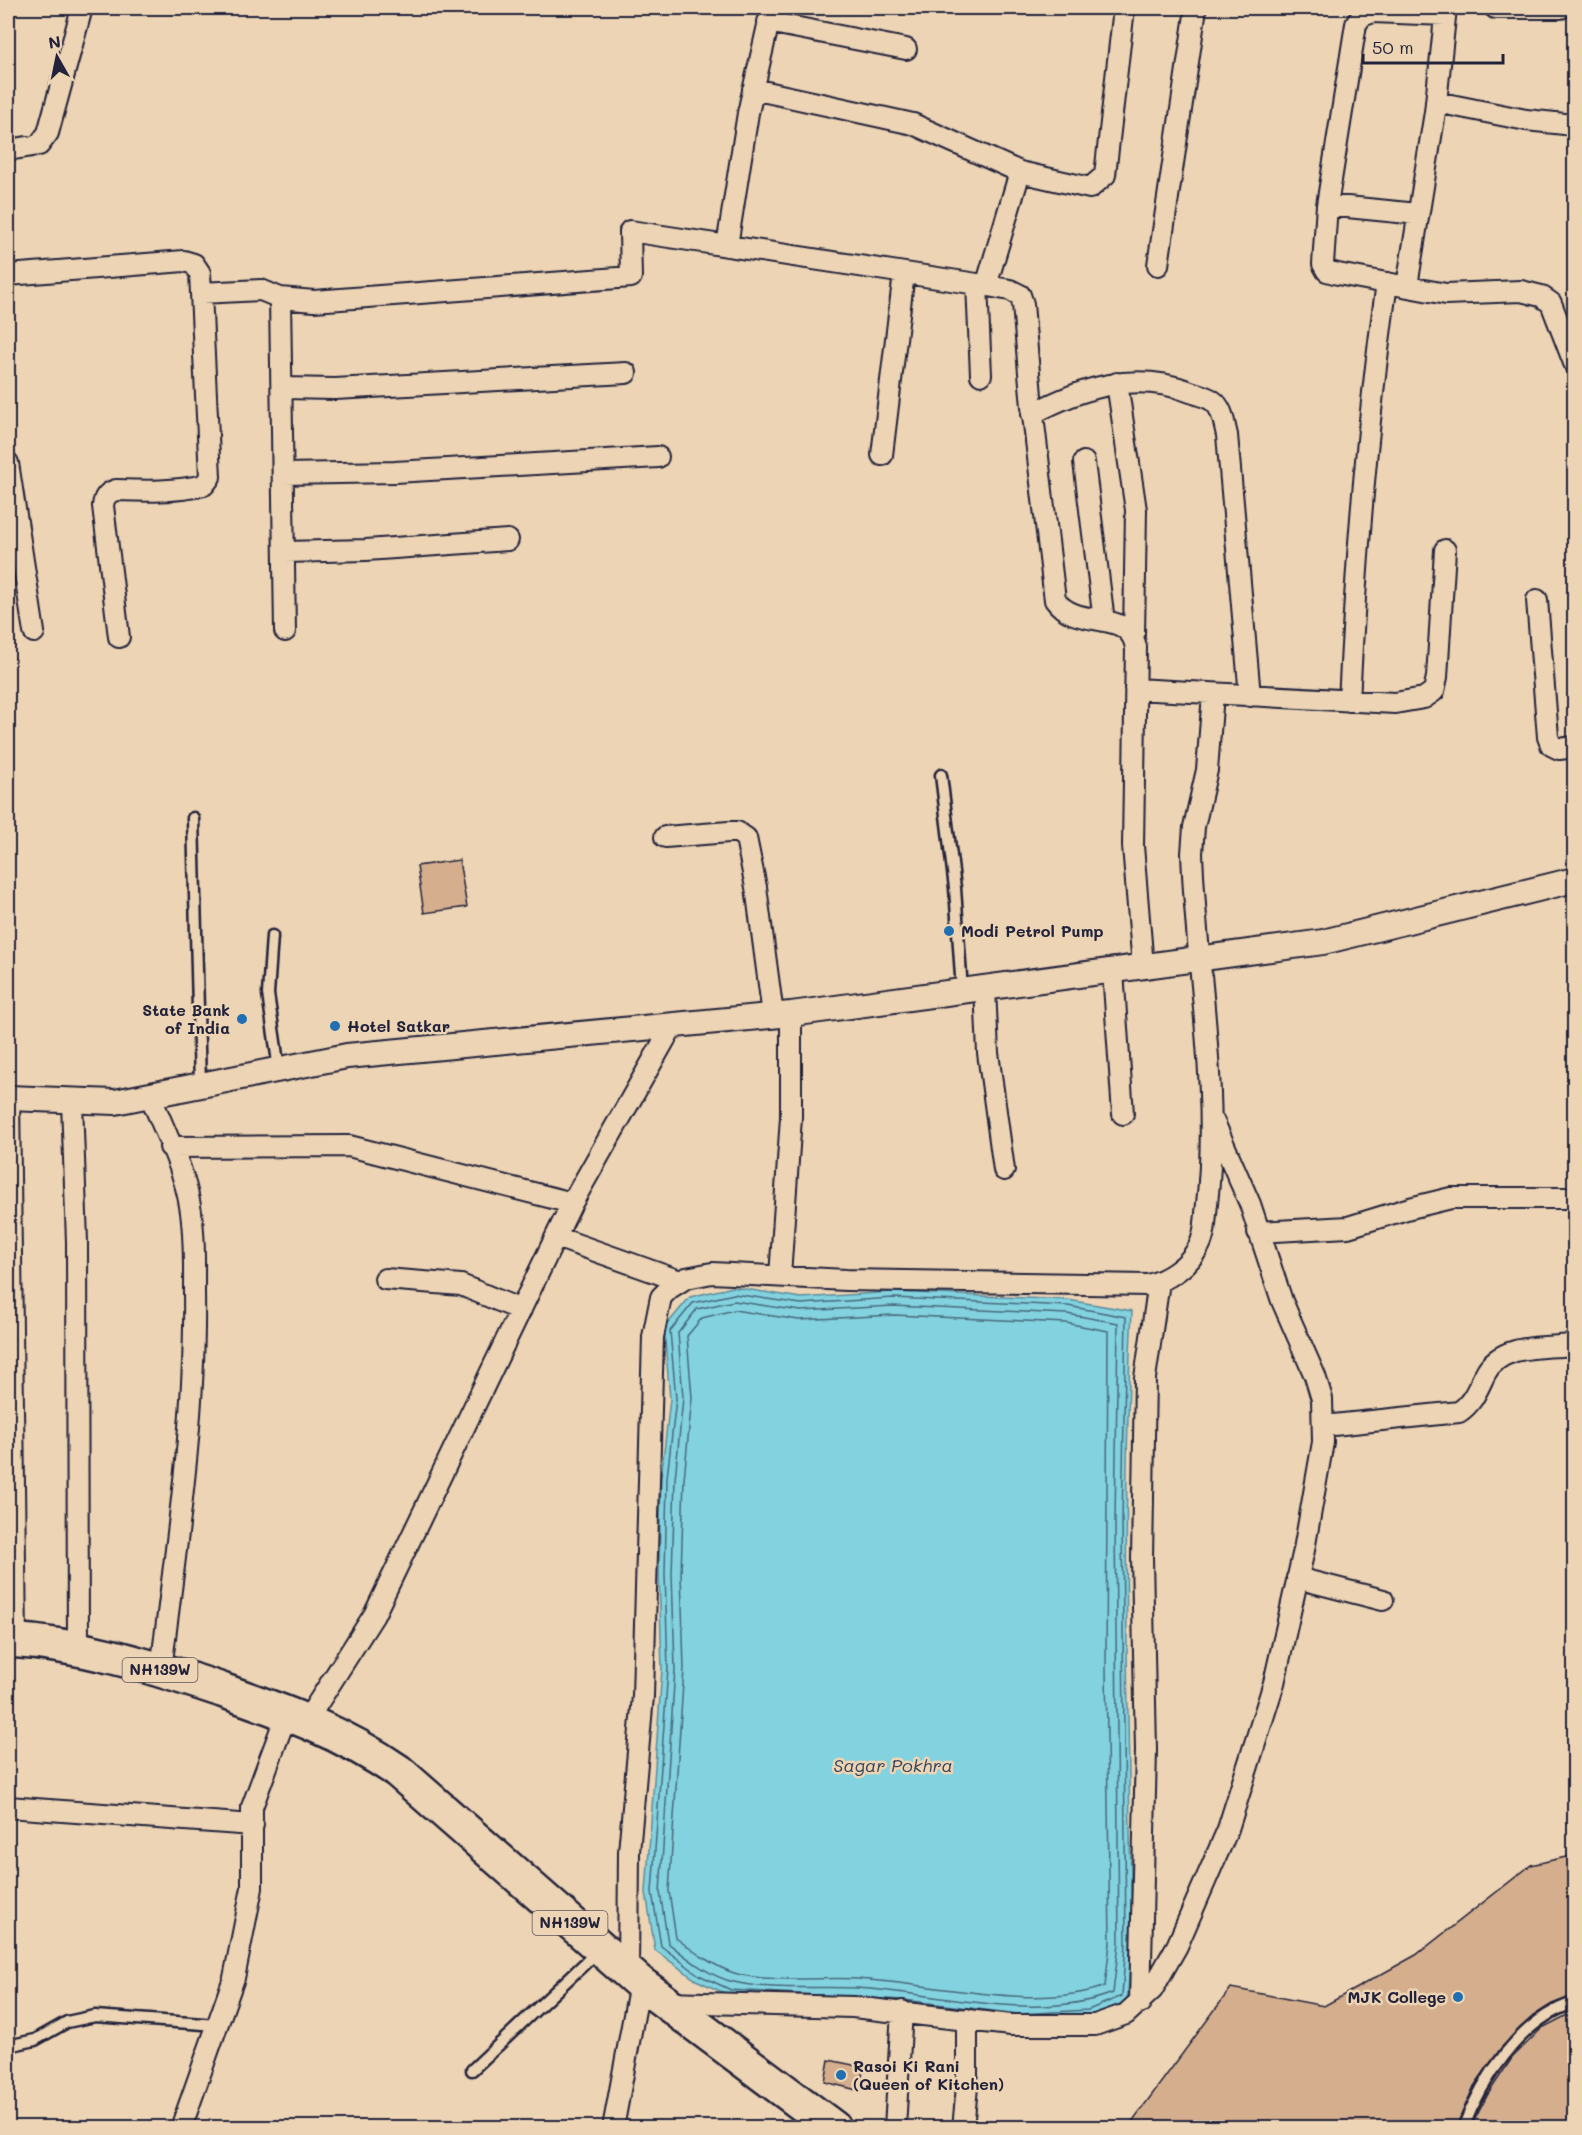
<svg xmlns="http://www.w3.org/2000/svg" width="1582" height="2135" font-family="Mali,sans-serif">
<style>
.water{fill:#82d2df;stroke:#5c8c9d;stroke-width:1.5}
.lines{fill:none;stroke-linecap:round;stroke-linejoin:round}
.shore{stroke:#48687d;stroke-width:1.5}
.building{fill:#d4ae8d;stroke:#22223b;stroke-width:1.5}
.service-casing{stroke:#22223b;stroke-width:15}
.minor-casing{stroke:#22223b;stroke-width:24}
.tertiary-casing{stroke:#22223b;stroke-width:28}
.trunk-casing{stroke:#22223b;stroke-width:38}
.service{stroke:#ecd4b4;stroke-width:10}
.minor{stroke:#ecd4b4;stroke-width:20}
.tertiary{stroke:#ecd4b4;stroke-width:24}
.trunk{stroke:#ecd4b4;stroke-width:33}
.poi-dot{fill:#1f6fb2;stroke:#ecd4b4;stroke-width:2}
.labels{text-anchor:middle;stroke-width:5;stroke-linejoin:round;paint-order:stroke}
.shield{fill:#ecd4b4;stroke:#5f575f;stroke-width:1.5}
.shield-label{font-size:15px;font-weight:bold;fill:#22223b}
.poi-label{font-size:16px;font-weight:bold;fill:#22223b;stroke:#ecd4b4;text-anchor:start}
.water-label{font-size:18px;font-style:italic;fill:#35455c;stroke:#ecd4b4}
</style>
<rect width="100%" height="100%" fill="#ecd4b4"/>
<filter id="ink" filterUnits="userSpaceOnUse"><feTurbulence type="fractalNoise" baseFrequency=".0167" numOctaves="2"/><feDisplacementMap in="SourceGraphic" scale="12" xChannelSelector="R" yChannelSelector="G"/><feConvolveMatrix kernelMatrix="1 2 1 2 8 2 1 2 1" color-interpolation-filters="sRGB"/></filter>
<g filter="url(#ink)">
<path class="water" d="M733 1287 801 1298 893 1292 1068 1300 1132 1311C1121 1521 1129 1733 1132 1944L1127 2002 1090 2016 1018 2020 729 1995 696 1980 655 1950 646 1892 662 1669 659 1574 661 1478 670 1399 664 1328 690 1297Z"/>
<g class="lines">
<path class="shore" d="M734 1301 801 1311 893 1306 1067 1314 1118 1323 1115 1521 1119 1943 1113 1993C1035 2023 939 1993 857 1988 817 1986 773 1991 734 1982 710 1977 687 1958 668 1943L660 1892 675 1669 672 1574 675 1479 683 1398 678 1333 697 1309Z
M734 1310 799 1320 894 1315 1066 1323 1108 1331 1106 1668 1110 1943 1105 1986C1037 2012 930 1983 857 1979 822 1977 766 1983 734 1973 713 1966 693 1951 676 1938L669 1891 684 1669 681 1574 684 1479 692 1398 687 1336 702 1318Z
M902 2000 731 1990 699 1975 661 1946 652 1892 668 1669 665 1574 667 1478 676 1399 670 1331 693 1303 734 1294 801 1304 893 1298 1068 1306 1126 1317 1122 1521 1126 1943 1122 1996 1088 2010 1020 2014
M904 2000 1018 2014"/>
</g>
<path class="building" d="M459 860 467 907 424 913 417 866Z
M1575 1855V1996L1552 2004 1533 2016 1501 2048 1474 2086 1456 2127H1128L1231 1988 1324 2006 1416 1955 1531 1865Z
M1575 2011V2127H1471L1488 2094 1512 2058 1542 2028Z
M829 2060 863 2067 861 2091 825 2082Z"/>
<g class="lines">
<g class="service-casing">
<path id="service" d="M941 775 955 888 962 991
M193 818 200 1085
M272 936 268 994 279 1069
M8 2046 35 2040 67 2022 95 2016 217 2025
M472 2070 598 1951
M1463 2128C1482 2079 1522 2018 1574 2003"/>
</g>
<g class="minor-casing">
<path id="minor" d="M1495 8H1561
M1445 15 1373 12 1362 16 1356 24 1327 205 1323 264 1327 271 1338 274 1446 294 1521 291 1541 296 1551 303 1574 363
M768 22 906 49
M753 89 913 124 1020 172 986 286
M1436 102 1526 120 1574 125
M8 150 39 145 48 133 82 8
M1020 172 1090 188 1105 175 1124 8
M1327 205 1418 214
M727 246 748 113 772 8
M1158 265 1196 8
M8 275 184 261 194 264 200 273 210 477 204 485C175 492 146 491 116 490 107 493 104 497 103 506L119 637
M977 284 981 375
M1407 286 1435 112 1446 8
M201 293 261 290 280 298 314 301 631 277 630 231 977 284 1010 290 1020 295 1023 304 1032 407 1055 600C1077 631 1128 607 1136 647L1133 846 1143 967
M280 298 285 631
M1117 383 1136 510 1134 635
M283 388 335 389 626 373
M1032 414C1081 388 1133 371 1188 391 1195 394 1207 396 1213 401 1223 408 1224 424 1227 435L1250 696
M882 455 904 273
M1084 462 1104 621
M8 463 34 632
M284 474 395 472 658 457
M285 552 366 550 508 540
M1537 600 1548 737 1551 745 1559 749 1574 747
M1135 689 1395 703 1424 698 1434 691 1437 677 1445 550
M1349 701C1356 561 1367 421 1387 283
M665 837 729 832H737L746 838 756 887 773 1015
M1113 971 1123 1114
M985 988 988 1053 1004 1170
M150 1095C164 1130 184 1168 190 1206 195 1234 194 1265 194 1293 196 1419 176 1545 161 1670
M9 1098 16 1640
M72 1102 77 1242 78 1648
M170 1147 349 1146 572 1203
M1258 1232 1348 1227 1410 1208 1451 1198H1574
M556 1237 680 1281
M780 1276 791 1117V1014
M385 1279 461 1285 521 1310
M1324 1426 1459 1412C1473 1403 1478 1388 1485 1374 1500 1343 1545 1348 1574 1345
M1297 1578 1383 1600
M307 1720 374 1615 572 1203 673 1025
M8 1807 253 1825
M628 1973 629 1852 643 1696 653 1337 661 1297 670 1288 686 1278 712 1273 846 1280 1148 1285C1168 1280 1188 1266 1198 1248 1206 1236 1205 1218 1207 1204 1220 1088 1196 970 1192 853L1194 827 1207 770 1213 694
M666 2002 853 2007 1011 2025H1095L1126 2014 1152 1990 1177 1946 1228 1829 1274 1683 1304 1550 1323 1442 1322 1399 1315 1376 1282 1301 1250 1204 1214 1122
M1140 2003 1146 1750 1142 1558 1145 1378 1159 1282
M181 2128 234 1978 252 1888V1807L287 1713
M613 2128 640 1983
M895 2128 902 2011
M963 2128 967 2087V2019"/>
</g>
<g class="tertiary-casing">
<path id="tertiary" d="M8 1098 115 1102 347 1056 791 1014 1323 942 1574 880"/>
</g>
<g class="trunk-casing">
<path id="trunk" d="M8 1640C80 1644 147 1665 216 1688 284 1712 338 1730 398 1771L640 1983 834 2128"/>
</g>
<use href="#service" class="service"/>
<use href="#minor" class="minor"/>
<use href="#tertiary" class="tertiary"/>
<use href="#trunk" class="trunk"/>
</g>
</g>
<g class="poi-dot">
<circle cx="949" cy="931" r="6"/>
<circle cx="242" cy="1019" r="6"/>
<circle cx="335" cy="1026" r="6"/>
<circle cx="1458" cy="1997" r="6"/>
<circle cx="841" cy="2075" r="6"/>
</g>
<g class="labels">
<g class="shield">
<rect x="122.5" y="1658" width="75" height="24" rx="4.5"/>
<rect x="532.5" y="1911" width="75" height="24" rx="4.5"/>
</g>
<g class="shield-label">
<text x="160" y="1675">NH139W</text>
<text x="570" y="1928">NH139W</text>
</g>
<g class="poi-label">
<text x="961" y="937">Modi Petrol Pump</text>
<text x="230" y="1016" text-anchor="end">State Bank<tspan x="230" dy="18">of India</tspan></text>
<text x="347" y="1032">Hotel Satkar</text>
<text x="1446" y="2003" text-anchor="end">MJK College</text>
<text x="853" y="2072">Rasoi Ki Rani<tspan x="853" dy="18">(Queen of Kitchen)</tspan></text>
</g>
<g class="water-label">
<text x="893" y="1772">Sagar Pokhra</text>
</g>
</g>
<rect width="1582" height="2135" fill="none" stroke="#ecd4b4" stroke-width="30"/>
<rect x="15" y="15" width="1552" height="2105" fill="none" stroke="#22223b" stroke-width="2" filter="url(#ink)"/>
<g transform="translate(57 57) rotate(351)" stroke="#ecd4b4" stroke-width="4.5" paint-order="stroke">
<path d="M0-4.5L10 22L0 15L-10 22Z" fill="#22223b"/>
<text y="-9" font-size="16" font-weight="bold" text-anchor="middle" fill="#22223b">N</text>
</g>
<path d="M1363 54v9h140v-9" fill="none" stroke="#22223b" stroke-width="3"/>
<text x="1372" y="54" font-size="18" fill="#22223b" stroke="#ecd4b4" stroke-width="4.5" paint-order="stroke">50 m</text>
</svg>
